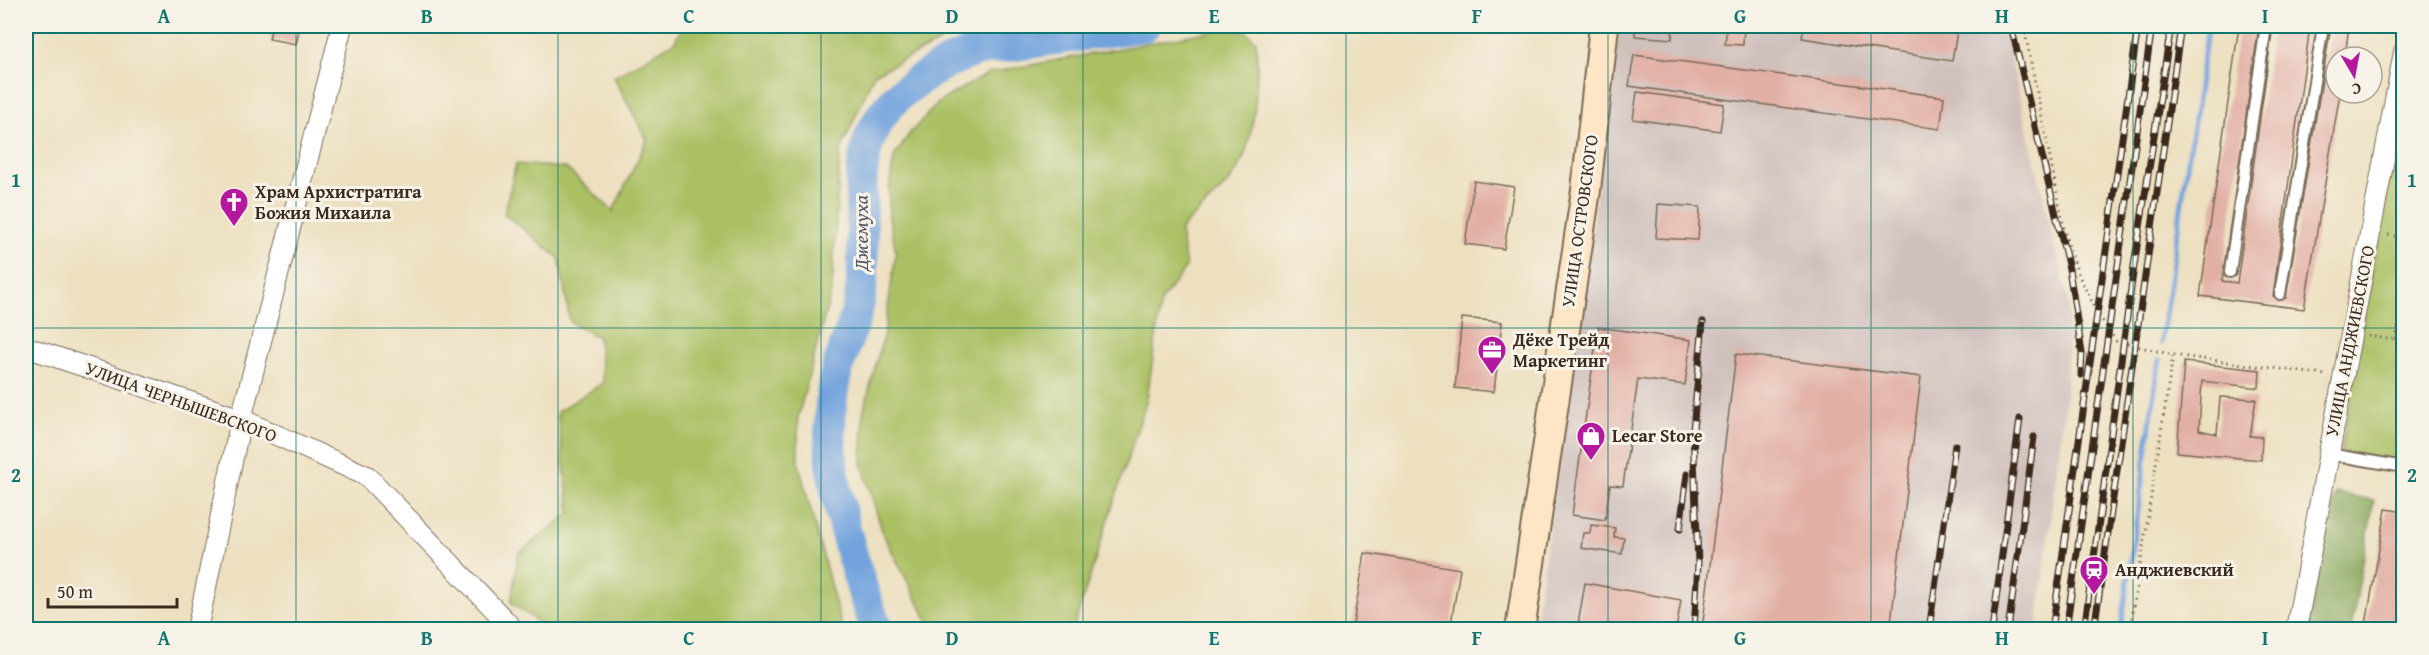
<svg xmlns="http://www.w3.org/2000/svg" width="2429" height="655" font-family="'Gentium Book Plus',serif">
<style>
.industrial{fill:#d0c0bc}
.green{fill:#aac064;stroke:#727541;stroke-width:1.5}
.forest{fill:#87a65a;stroke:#61683c;stroke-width:1.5}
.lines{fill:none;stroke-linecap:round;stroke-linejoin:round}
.stream{stroke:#72a3dd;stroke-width:5}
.river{stroke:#72a3dd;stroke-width:32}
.building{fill:#e2afa4}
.lane-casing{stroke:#796a57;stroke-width:14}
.street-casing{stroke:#796a57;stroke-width:22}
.secondary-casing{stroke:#796a57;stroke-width:32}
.path{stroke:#796a57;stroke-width:3;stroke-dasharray:1.5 4.5;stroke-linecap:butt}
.lane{stroke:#fff;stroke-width:10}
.street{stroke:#fff;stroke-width:20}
.secondary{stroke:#fee5c5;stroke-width:28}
.rail-casing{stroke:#3b2a1e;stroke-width:7}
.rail{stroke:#f7f3e8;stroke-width:4.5;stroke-dasharray:14;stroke-linecap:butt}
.grid{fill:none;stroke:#0f766e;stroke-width:1.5;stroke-opacity:0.55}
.labels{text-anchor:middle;stroke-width:6;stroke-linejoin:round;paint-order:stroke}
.poi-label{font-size:18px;font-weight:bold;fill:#3b2a1e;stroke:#f7f3e8;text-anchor:start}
.street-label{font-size:18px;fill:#3b2a1e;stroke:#f7f3e8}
.water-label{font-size:20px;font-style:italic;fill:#4e5461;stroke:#f7f3e8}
.neatline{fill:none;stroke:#0f766e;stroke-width:2}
.grid-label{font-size:20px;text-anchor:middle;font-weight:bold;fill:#0f766e}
</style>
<rect width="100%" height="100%" fill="#f7f3e8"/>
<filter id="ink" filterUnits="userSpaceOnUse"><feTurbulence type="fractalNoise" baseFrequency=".0167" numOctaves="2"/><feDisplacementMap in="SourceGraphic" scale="12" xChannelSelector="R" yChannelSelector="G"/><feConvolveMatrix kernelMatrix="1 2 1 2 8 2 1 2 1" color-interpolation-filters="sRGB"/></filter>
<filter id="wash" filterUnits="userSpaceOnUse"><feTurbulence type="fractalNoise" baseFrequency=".008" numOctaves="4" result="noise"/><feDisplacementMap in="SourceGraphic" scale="24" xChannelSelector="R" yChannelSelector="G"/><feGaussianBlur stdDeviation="1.35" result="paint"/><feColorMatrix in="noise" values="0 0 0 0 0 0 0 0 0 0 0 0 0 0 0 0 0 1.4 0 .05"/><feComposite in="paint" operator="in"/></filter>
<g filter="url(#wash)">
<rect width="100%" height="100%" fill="#ede0c0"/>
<path class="industrial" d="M1618 26H1942L2005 35 2069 305 2066 396 2037 629 1534 630 1580 323Z
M2029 26H2085L2084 35Z"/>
<path class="green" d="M683 26H1028L946 39 874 74 840 152 832 289 798 417V461L842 629H548L511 603 518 554 570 513 557 412 603 383 598 337 570 322 559 258 504 214 516 164 566 168 613 211 647 140 614 77 674 42Z
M1228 28 1247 32 1256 41C1259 77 1256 145 1234 175 1221 194 1195 212 1180 231L1186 267 1161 301 1147 399 1073 629H932L883 534 862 464 863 413 884 334 896 252 889 217V188L894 157 910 133 940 101 989 73Z
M2403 89 2404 292 2396 340 2402 341 2403 335V467L2340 456Z"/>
<path class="forest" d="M2336 493 2374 500 2351 629H2307Z"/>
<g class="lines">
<path class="stream" d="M2161 343 2208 26
M2121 630 2159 361"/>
<path class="river" d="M879 630C868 613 864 593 858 575 839 513 822 448 834 383 839 354 856 326 860 297 872 223 837 148 903 92 923 76 946 62 970 53 985 47 1006 47 1023 44 1063 38 1104 32 1144 26"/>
</g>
<g id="blocks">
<path class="building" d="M272 26H300L296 44 269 39Z
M1635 26H1673L1672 39 1635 36Z
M1727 26H1744L1743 45 1725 44Z
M1804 26H1914L1957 32 1952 61 1802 38Z
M2239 26H2259L2222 281 2237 283 2273 26H2310L2273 296 2286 298 2331 26H2349L2345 57H2336V93H2340L2304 309 2200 296Z
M1634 55 1944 97 1940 129 1629 86Z
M1637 92 1724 104 1720 131 1633 119Z
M1474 181 1514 187 1504 249 1465 244Z
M1658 204 1700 207 1698 240 1656 238Z
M1462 318 1502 322 1494 392 1455 388Z
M1598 327 1691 340 1685 385 1638 379 1623 486 1610 485 1605 520 1572 515Z
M1736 354 1921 377 1890 630H1702Z
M2184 362 2260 370 2259 388 2202 381 2199 430 2217 434 2220 397 2256 399 2250 436 2262 437 2261 460 2177 452Z
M2386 509 2404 512 2403 630H2365Z
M1591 525 1615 528 1614 537 1624 538 1622 554 1581 548 1583 533H1590Z
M1365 553 1460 569 1450 630H1352Z
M1585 583 1681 600 1676 630H1577Z"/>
</g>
</g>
<g filter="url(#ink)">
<use href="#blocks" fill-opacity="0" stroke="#796a57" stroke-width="1.5"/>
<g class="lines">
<g class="lane-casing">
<path id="lane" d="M2230 272 2266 26
M2280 294 2323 26
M2329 454 2404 467"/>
</g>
<g class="street-casing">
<path id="street" d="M26 347 241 419 367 476 514 630
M197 630 241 419 342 26
M2296 630 2404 52"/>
</g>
<g class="secondary-casing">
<path id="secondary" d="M1520 630 1586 190 1604 26"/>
</g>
<path class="path" d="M1984 26 2025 32 2066 238 2078 274 2098 314 2116 341 2173 355 2326 375
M2388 235 2404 238
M2368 336 2404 341
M2396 340 2404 292
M2130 630 2173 356"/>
<use href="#lane" class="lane"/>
<use href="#street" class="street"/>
<use href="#secondary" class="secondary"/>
<g class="rail-casing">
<path id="rail" d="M2011 26 2069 269 2082 353 2081 375
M1680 529 1687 474
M1694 630 1698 563 1693 430 1703 322
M1929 630 1955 445
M1992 630 2020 419
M2008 630 2034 437
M2052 630 2138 26
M2066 630 2152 26
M2084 630 2134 266 2171 26
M2094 630 2181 26"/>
</g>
<use href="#rail" class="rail"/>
</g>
</g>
<path class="grid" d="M296 26V630M558 26V630M821 26V630M1083 26V630M1346 26V630M1608 26V630M1871 26V630M2133 26V630M26 328H2404"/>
<defs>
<g id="church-pin" transform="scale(1.5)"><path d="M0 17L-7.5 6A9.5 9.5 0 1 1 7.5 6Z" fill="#b5179e" stroke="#f7f3e8"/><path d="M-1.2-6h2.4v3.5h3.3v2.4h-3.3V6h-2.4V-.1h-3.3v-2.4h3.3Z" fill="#fff"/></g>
<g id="office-pin" transform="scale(1.5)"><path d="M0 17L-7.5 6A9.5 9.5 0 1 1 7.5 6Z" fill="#b5179e" stroke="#f7f3e8"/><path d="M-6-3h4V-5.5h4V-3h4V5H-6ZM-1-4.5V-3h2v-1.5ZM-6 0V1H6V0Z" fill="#fff"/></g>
<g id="shop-pin" transform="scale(1.5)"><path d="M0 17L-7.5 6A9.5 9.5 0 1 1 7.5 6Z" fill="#b5179e" stroke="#f7f3e8"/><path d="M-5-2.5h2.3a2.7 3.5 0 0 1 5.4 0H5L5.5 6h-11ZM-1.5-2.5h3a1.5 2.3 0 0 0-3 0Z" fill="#fff"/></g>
<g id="station-pin" transform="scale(1.5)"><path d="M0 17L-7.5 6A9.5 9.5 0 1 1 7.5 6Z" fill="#b5179e" stroke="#f7f3e8"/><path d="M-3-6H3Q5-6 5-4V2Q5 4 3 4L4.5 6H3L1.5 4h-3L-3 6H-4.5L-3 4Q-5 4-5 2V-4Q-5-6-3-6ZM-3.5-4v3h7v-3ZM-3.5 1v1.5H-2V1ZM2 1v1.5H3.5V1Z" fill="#fff"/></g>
</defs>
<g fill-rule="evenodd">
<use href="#church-pin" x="234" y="202"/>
<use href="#office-pin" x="1492" y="350"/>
<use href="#shop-pin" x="1591" y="436"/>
<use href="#station-pin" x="2094" y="570"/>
</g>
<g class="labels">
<g class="poi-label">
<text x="255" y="198">Храм Архистратига<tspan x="255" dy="21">Божия Михаила</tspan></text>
<text x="1513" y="346">Дёке Трейд<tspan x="1513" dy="21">Маркетинг</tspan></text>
<text x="1612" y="442">Lecar Store</text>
<text x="2115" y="576">Анджиевский</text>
</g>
<g class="street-label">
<text transform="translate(1580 221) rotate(-82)" y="6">УЛИЦА ОСТРОВСКОГО</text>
<text transform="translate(2350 341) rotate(-79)" y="6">УЛИЦА АНДЖИЕВСКОГО</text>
<text transform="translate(181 402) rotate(20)" y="6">УЛИЦА ЧЕРНЫШЕВСКОГО</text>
</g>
<g class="water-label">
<text transform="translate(861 233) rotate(-90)" y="7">Джемуха</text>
</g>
</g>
<rect width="2429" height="655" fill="none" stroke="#f7f3e8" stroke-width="66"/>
<g transform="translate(2354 75) rotate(170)"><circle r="28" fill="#f7f3e8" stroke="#aca397" stroke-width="1.5"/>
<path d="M0-4.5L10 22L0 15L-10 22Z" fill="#b5179e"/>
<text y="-9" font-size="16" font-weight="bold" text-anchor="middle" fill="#3b2a1e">С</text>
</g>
<path d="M48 598v9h129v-9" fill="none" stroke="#3b2a1e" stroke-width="3"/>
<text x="57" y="598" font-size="18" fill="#3b2a1e" stroke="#f7f3e8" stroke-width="4.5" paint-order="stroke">50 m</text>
<rect x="33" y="33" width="2363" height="589" class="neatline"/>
<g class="grid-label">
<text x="164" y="23">A</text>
<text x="427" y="23">B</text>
<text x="689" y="23">C</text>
<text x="952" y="23">D</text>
<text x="1214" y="23">E</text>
<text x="1477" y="23">F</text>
<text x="1740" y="23">G</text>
<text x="2002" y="23">H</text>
<text x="2265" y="23">I</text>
<text x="16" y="187">1</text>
<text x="2412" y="187">1</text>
<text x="16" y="482">2</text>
<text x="2412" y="482">2</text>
<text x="164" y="645">A</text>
<text x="427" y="645">B</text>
<text x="689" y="645">C</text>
<text x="952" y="645">D</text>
<text x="1214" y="645">E</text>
<text x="1477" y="645">F</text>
<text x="1740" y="645">G</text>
<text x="2002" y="645">H</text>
<text x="2265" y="645">I</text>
</g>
</svg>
